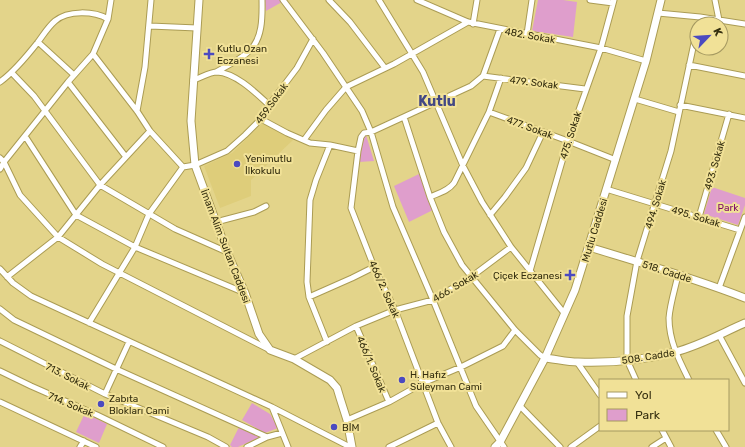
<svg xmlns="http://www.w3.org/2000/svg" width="745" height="447" font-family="Rubik,sans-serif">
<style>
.built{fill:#decd7a}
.green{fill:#df9ecc}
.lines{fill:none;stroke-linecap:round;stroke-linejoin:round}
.minor-casing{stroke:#ab9c54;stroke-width:7}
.tertiary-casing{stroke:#ab9c54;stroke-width:9}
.minor{stroke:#fff;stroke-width:5}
.tertiary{stroke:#fff;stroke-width:7}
.poi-dot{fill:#4b4ac0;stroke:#f1e197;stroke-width:1.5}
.labels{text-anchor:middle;stroke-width:4;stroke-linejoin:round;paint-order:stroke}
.street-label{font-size:10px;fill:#342e0f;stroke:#f1e197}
.poi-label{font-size:10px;fill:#342e0f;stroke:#f1e197;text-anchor:start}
.park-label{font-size:10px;fill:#7c0767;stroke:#f1e197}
.district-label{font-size:14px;font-weight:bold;fill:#434884;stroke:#f1e197}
</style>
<rect width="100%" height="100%" fill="#e3d48a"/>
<path class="built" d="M263 123 293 140 251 180V196L220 208 204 166 232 153Z"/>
<path class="green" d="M265 0H280L282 2 266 11Z
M538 0H563L577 2 573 37 532 31Z
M366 135 374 161 359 162 364 137Z
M419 174 433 210 409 222 394 186Z
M712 187 745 198V205L738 225 704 214Z
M252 403 270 414 278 428 265 433 242 420Z
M85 413 107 424 99 443 76 432Z
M239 427 260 437 238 447H232L230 445Z"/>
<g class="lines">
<g class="minor-casing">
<path id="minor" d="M283 0 323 53 362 111 371 132 393 207 433 300 476 406 504 447
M329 0 350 22 385 68
M379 0 423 72 463 166 482 202 511 247
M417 0 468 22 601 48 646 61
M590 0 613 3
M715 0 719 20
M658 13 700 17 745 24
M473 24 477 0
M150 26 197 28
M527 34 532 0
M38 42 74 75
M93 54 137 111 150 131 183 167
M689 65 745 76
M216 72C255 51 263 46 262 0
M12 73 34 96 100 185 175 229 227 252
M483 76 585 89
M193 80C200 78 210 72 217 72 236 73 256 93 269 105
M0 82C15 71 27 56 38 42 44 34 48 27 55 21 68 10 94 11 108 19
M68 82 126 157
M635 99 679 112
M680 105 745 118
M137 111 145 67 151 0
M489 112 568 141 616 160
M404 117 430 197 444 232 462 265 515 330 540 355 545 358
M261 119 287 133 310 143 330 145 358 151
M25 136 76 215 135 247 245 293
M304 140 326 110 346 87 394 64 468 22
M0 158 4 162 20 195 58 237 102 264 268 349
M0 169 4 162 68 82 93 54 108 19 111 0
M606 189 740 230
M430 197C439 193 448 191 454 183L489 112 501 78
M490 215 505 197 526 168 543 132
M699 217 729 114
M216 222 254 212 266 206
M0 269 13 283 31 296 272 407 350 447
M530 271 568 141 601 48 614 0
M678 275C675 289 670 304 669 318 669 341 679 360 689 380
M7 277 58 237 100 185 150 131
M719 288 745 217
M309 297 352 278 374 267
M0 309 14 320 116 369 267 437
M89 323 135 247 149 214 183 167 195 165 227 151 245 135 261 119 269 105 297 68 313 39
M356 326 389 402
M719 335 745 383
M0 341 105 394 208 437 226 447
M327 342 309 297 307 282 310 200 316 180 330 145
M294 359 356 326 395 310 433 300 471 277 511 247 564 313
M577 362 600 395
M0 371 31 386 97 415 163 447
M636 380 627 360V316L637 261 671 151 697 29
M105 394 129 342
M0 402 96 447
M520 406 560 447
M272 407 288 447
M347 420 389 402 423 383 461 367 503 346 515 330
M662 430 671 447
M716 430 726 447
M80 447 84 441
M247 447 267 437 282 433
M389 447 438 423
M451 447 438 423 395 310 374 267 351 208 358 151 361 137 364 133 371 132 471 86 483 76 500 29
M571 447 600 426
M652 447 666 438"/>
</g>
<g class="tertiary-casing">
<path id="tertiary" d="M199 0 191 121 195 165 227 252 245 293 259 334 270 350 294 359 330 380 337 388 340 398 347 420 352 447
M589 247C641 263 694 278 745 298
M545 358C556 359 567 362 578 362 609 363 645 360 675 352 699 346 722 333 745 323
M495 447 500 442 545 358 575 290 646 61 661 0"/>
</g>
<use href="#minor" class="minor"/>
<use href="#tertiary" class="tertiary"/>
</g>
<g class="poi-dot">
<path d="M207 48h4v4h4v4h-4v4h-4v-4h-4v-4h4z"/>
<circle cx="237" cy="164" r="4"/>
<path d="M568 269h4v4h4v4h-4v4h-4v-4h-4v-4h4z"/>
<circle cx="402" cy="380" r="4"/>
<circle cx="101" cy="404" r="4"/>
<circle cx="334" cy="427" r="4"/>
</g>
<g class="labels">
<g class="street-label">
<text transform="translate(530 35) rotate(10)" y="4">482. Sokak</text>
<text transform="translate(534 82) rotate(7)" y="4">479. Sokak</text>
<text transform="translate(271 103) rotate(-54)" y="4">459.Sokak</text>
<text transform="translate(530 127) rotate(20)" y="4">477. Sokak</text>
<text transform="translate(570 135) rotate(-72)" y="4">475. Sokak</text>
<text transform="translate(714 165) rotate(-74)" y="4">493. Sokak</text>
<text transform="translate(655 204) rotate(-73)" y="4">494. Sokak</text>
<text transform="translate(696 216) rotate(17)" y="4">495. Sokak</text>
<text transform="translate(594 230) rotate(-73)" y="4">Mutlu Caddesi</text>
<text transform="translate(226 246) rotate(69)" y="4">İmam Alim Sultan Caddesi</text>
<text transform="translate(667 271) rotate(18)" y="4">518. Cadde</text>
<text transform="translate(455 286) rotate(-31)" y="4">466. Sokak</text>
<text transform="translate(385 289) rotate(66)" y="4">466/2. Sokak</text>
<text transform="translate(648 356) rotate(-9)" y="4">508. Cadde</text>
<text transform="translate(372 364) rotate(67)" y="4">466/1. Sokak</text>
<text transform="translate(68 376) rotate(27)" y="4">713. Sokak</text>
<text transform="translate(71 404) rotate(23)" y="4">714. Sokak</text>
</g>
<g class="poi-label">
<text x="217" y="52">Kutlu Ozan<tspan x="217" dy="12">Eczanesi</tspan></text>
<text x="245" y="162">Yenimutlu<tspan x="245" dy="12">İlkokulu</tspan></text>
<text x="562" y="279" text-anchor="end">Çiçek Eczanesi</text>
<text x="410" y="378">H. Hafız<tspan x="410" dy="12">Süleyman Cami</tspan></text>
<text x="109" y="402">Zabıta<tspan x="109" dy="12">Blokları Cami</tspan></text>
<text x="342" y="431">BİM</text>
</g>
<g class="park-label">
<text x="728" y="211">Park</text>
</g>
<g class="district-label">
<text x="437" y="106">Kutlu</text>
</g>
</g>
<rect x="599" y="379" width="130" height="52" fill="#f1e197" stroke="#a59961"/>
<rect x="607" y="392" width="20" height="6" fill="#ffffff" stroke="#a59961"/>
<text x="635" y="399" font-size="12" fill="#342e0f">Yol</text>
<rect x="607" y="409" width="20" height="12" fill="#df9ecc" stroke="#a59961"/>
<text x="635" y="419" font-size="12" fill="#342e0f">Park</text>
<g transform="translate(709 36) rotate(65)"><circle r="19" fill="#f1e197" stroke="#a59961"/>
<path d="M0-3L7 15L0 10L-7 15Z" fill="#4b4ac0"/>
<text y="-6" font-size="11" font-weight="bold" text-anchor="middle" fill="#342e0f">K</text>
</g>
</svg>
